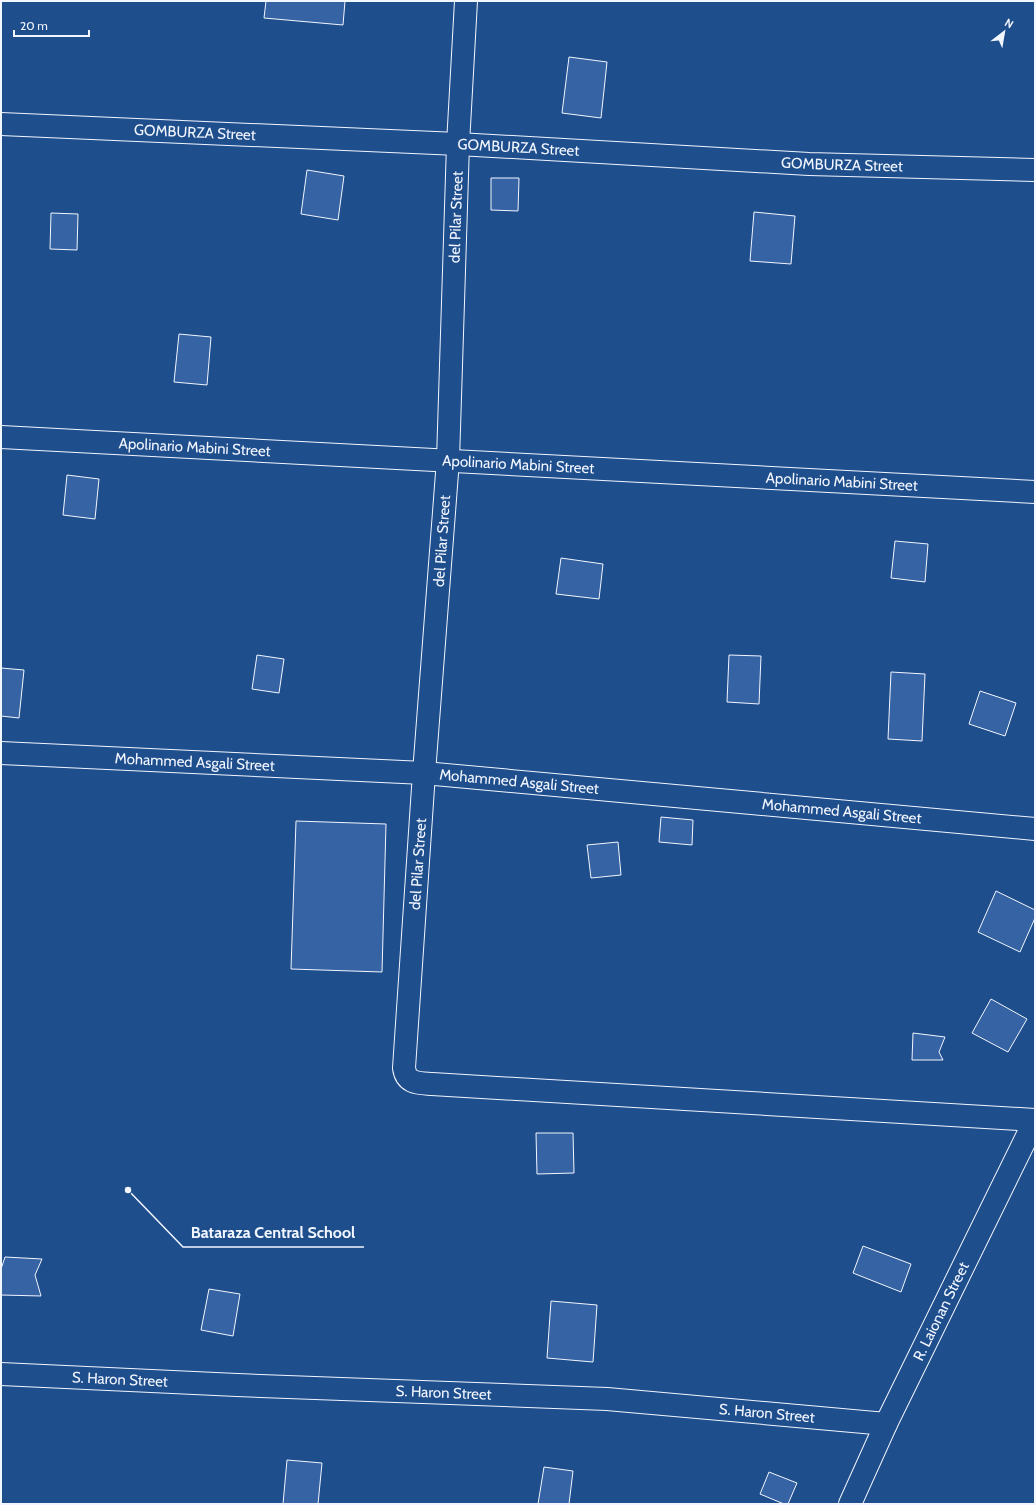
<svg xmlns="http://www.w3.org/2000/svg" width="1036" height="1505" font-family="Cabin,sans-serif">
<style>
.building{fill:#3563a3;stroke:#f2f6ff}
.lines{fill:none;stroke-linecap:round;stroke-linejoin:round}
.street-casing{stroke:#f2f6ff;stroke-width:24}
.secondary-casing{stroke:#f2f6ff;stroke-width:24}
.street{stroke:#1f4e8c;stroke-width:22}
.secondary{stroke:#1f4e8c;stroke-width:22}
.labels{text-anchor:middle;stroke-width:3;stroke-linejoin:round;paint-order:stroke}
.street-label{font-size:15px;fill:#f2f6ff;stroke:#1f4e8c}
.leader{fill:none;stroke:#f2f6ff;stroke-width:1.5}
.callout-dot{fill:#f2f6ff;stroke:#1f4e8c;stroke-width:1.5}
.callout-label{font-size:16px;text-anchor:middle;font-weight:bold;fill:#f2f6ff;stroke:#1f4e8c;stroke-width:3;stroke-linejoin:round;paint-order:stroke}
</style>
<rect width="100%" height="100%" fill="#1f4e8c"/>
<path class="building" d="M266 1H345L343 25 264 18Z
M569 57 607 62 601 118 562 113Z
M307 170 344 176 338 220 301 214Z
M491 178H519L518 211 491 210Z
M754 212 795 216 791 264 750 261Z
M51 213 78 214 77 250 50 249Z
M179 334 211 337 207 385 174 382Z
M67 475 99 479 95 519 63 515Z
M895 541 928 544 925 582 891 578Z
M561 558 603 564 599 599 556 594Z
M257 655 284 659 279 693 252 689Z
M729 655 761 656 759 704 727 702Z
M1 668 24 670 19 718 1 716Z
M891 672 925 674 922 741 888 739Z
M980 691 1016 703 1005 736 969 724Z
M661 817 693 820 692 845 659 842Z
M296 821 386 824 382 972 291 969Z
M618 842 621 875 591 878 587 845Z
M996 891 1035 910V918L1020 952 978 932Z
M991 999 1027 1019 1008 1052 972 1033Z
M913 1033 945 1037 939 1052 943 1060H912Z
M536 1133H573L574 1173 537 1174Z
M863 1246 911 1264 901 1292 853 1273Z
M5 1257 42 1259 35 1275 41 1296 1 1295V1269Z
M209 1289 240 1294 233 1336 201 1330Z
M551 1301 597 1305 593 1362 547 1358Z
M287 1460 322 1463 318 1504H283Z
M544 1467 573 1471 569 1504H538Z
M769 1472 797 1483 788 1504H784L760 1494Z"/>
<g class="lines">
<g class="street-casing">
<g id="street">
<path d="M466 1 458 144 448 460 424 773 404 1068C406 1084 419 1083 432 1084L1035 1120"/>
<path id="s1" d="M1 124 458 144 809 164 1035 170"/>
<path id="s2" d="M1 437 1035 492"/>
<path id="s3" d="M1 753 424 773 1035 829"/>
<path d="M850 1504 886 1424"/>
</g>
</g>
<g class="secondary-casing">
<g id="secondary">
<path id="s4" d="M1 1374 237 1385 607 1399 886 1424 1035 1120"/>
</g>
</g>
<use href="#street" class="street"/>
<use href="#secondary" class="secondary"/>
</g>
<g class="labels">
<g class="street-label">
<text dy="5" stroke="none"><textPath href="#s1" startOffset="194">GOMBURZA Street</textPath></text>
<text dy="5" stroke="none"><textPath href="#s1" startOffset="518">GOMBURZA Street</textPath></text>
<text dy="5" stroke="none"><textPath href="#s1" startOffset="842">GOMBURZA Street</textPath></text>
<text transform="translate(456 217) rotate(-88)" y="5">del Pilar Street</text>
<text dy="5" stroke="none"><textPath href="#s2" startOffset="194">Apolinario Mabini Street</textPath></text>
<text dy="5" stroke="none"><textPath href="#s2" startOffset="518">Apolinario Mabini Street</textPath></text>
<text dy="5" stroke="none"><textPath href="#s2" startOffset="842">Apolinario Mabini Street</textPath></text>
<text transform="translate(442 541) rotate(-86)" y="5">del Pilar Street</text>
<text dy="5" stroke="none"><textPath href="#s3" startOffset="194">Mohammed Asgali Street</textPath></text>
<text dy="5" stroke="none"><textPath href="#s3" startOffset="519">Mohammed Asgali Street</textPath></text>
<text dy="5" stroke="none"><textPath href="#s3" startOffset="843">Mohammed Asgali Street</textPath></text>
<text transform="translate(418 864) rotate(-86)" y="5">del Pilar Street</text>
<text dy="5" stroke="none"><textPath href="#s4" startOffset="1012">R. Laionan Street</textPath></text>
<text dy="5" stroke="none"><textPath href="#s4" startOffset="119">S. Haron Street</textPath></text>
<text dy="5" stroke="none"><textPath href="#s4" startOffset="443">S. Haron Street</textPath></text>
<text dy="5" stroke="none"><textPath href="#s4" startOffset="767">S. Haron Street</textPath></text>
</g>
</g>
<path class="leader" d="M128 1190L183 1247H364"/>
<circle class="callout-dot" cx="128" cy="1190" r="4"/>
<g class="callout-label">
<text x="273" y="1238">Bataraza Central School</text>
</g>
<rect width="1036" height="1505" fill="none" stroke="#f2f6ff" stroke-width="4"/>
<g transform="translate(1004 32) rotate(31)" stroke="#1f4e8c" stroke-width="3" paint-order="stroke">
<path d="M0-3L7 15L0 10L-7 15Z" fill="#f2f6ff"/>
<text y="-6" font-size="11" font-weight="bold" text-anchor="middle" fill="#f2f6ff">N</text>
</g>
<path d="M14 30v6h75v-6" fill="none" stroke="#f2f6ff" stroke-width="2"/>
<text x="20" y="30" font-size="12" fill="#f2f6ff" stroke="#1f4e8c" stroke-width="3" paint-order="stroke">20 m</text>
</svg>
